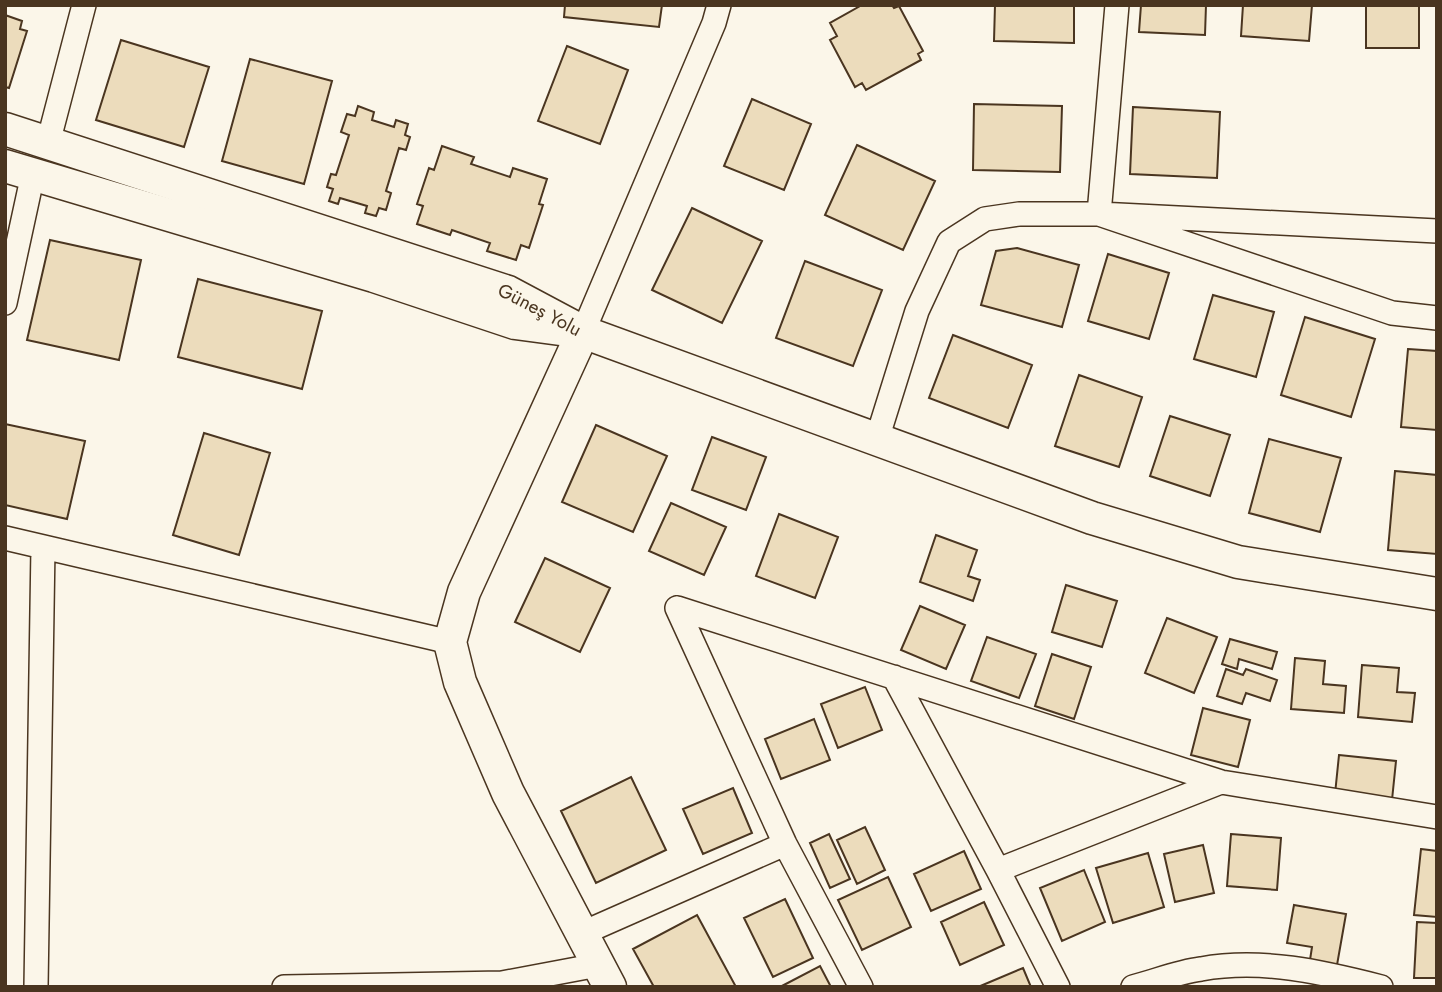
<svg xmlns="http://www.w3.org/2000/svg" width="1442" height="992" font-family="Jost,sans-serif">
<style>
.building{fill:#ecdcbc;stroke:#4a3520;stroke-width:2}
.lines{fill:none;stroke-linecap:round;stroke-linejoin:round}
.street-casing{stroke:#4a3520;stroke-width:26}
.secondary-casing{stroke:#4a3520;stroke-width:35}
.street{stroke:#fbf6e9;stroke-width:23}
.secondary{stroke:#fbf6e9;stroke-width:32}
.labels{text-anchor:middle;stroke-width:5;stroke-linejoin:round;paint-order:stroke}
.street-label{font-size:19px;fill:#4a3520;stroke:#fbf6e9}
</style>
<rect width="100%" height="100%" fill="#fbf6e9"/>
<path class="building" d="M565 5H662L659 27 564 17Z
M862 5H892L894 8 899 6 923 51 918 54 921 60 866 90 862 83 855 87 830 40 837 36 830 23Z
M995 5H1074V43L994 41Z
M1141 5H1206L1205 35 1139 32Z
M1243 5H1312L1309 41 1241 36Z
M1366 5H1419V48H1366Z
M5 15 22 21 20 29 27 31 9 88 5 87Z
M121 40 209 67 184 147 96 120Z
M567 46 628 70 600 144 538 121Z
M250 59 332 81 304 184 222 161Z
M752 99 811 124 784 190 724 166Z
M974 104 1062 106 1060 172 973 170Z
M358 106 374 112 372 120 394 127 396 120 408 124 405 135 410 137 406 150 399 148 386 191 391 193 386 210 379 208 376 216 365 213 367 206 340 198 338 204 329 201 333 189 327 187 331 174 336 175 349 135 341 132 347 114 355 116Z
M1133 107 1220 112 1217 178 1130 174Z
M857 145 935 181 903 250 825 215Z
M442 146 474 157 471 164 510 177 513 168 547 179 539 204 543 205 529 248 521 245 516 260 487 251 490 243 452 230 450 235 417 224 423 206 417 204 429 168 434 170Z
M692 208 762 241 722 323 652 290Z
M50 240 141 260 119 360 27 340Z
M1017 248 1079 265 1062 327 981 305 996 251Z
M1108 254 1169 273 1149 339 1088 321Z
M805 261 882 290 853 366 776 338Z
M198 279 322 311 302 389 178 357Z
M1213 295 1274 312 1256 377 1194 359Z
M1305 317 1375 339 1351 417 1281 395Z
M953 335 1032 365 1008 428 929 398Z
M1408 349 1437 351V430L1401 427Z
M1079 375 1142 397 1119 467 1055 446Z
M1170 416 1230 435 1210 496 1150 476Z
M5 424 85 441 67 519 5 505Z
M596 425 667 456 633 532 562 502Z
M204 433 270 453 239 555 173 535Z
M712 437 766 457 746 510 692 490Z
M1269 439 1341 458 1320 532 1249 513Z
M1395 471 1437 475V554L1388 550Z
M671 503 726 527 704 575 649 551Z
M779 514 838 537 815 598 756 576Z
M936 535 977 550 968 576 980 580 973 601 920 582Z
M545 558 610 588 580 652 515 622Z
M1066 585 1117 601 1102 647 1052 632Z
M920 606 965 625 946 669 901 650Z
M1167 618 1217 637 1194 693 1145 673Z
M987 637 1036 654 1019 698 971 681Z
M1230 639 1277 652 1272 669 1239 659 1237 669 1222 664Z
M1052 654 1091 667 1074 719 1035 706Z
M1295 658 1325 661 1323 684 1346 686 1344 713 1291 709Z
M1362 665 1399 668 1397 692 1415 693 1412 722 1358 717Z
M1226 669 1243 675 1246 669 1277 680 1270 701 1246 693 1242 704 1217 696Z
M865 687 882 730 838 748 821 704Z
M1203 708 1250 720 1238 767 1191 755Z
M814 719 830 760 781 779 765 739Z
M1339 755 1396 761 1392 800 1335 794Z
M631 777 666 850 596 883 561 811Z
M733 788 752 833 703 854 683 809Z
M865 827 885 870 857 884 837 840Z
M829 834 850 879 830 888 810 843Z
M1231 834 1281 838 1277 890 1227 886Z
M1203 845 1214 893 1175 902 1164 854Z
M1421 849 1437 851V917L1414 915Z
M964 851 981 889 931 911 914 874Z
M1148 853 1164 907 1113 923 1096 868Z
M1084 870 1105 922 1062 941 1040 888Z
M888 877 911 927 862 950 838 900Z
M785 899 813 958 773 977 744 918Z
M984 902 1004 945 960 965 941 922Z
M1294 905 1346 914 1337 965 1310 960 1312 947 1287 943Z
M697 915 736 987H654L633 949Z
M1417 922 1437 923V978H1414Z
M820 966 831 987H780Z
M1023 968 1031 987H978Z"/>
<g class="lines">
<g class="street-casing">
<path id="street" d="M1117 5 1099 214 1437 231
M48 143 84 5
M5 303 33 174
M583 332 714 23 719 5
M877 439 917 311 949 242 985 219 1019 214H1099L1392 313 1437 318
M5 538 450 642
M677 608 1221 782 1437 817
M677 608 785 844 861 987
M894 677 998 870 1058 987
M998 870 1221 782
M583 933 785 844
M36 987 43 547
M284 987 502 983 598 965
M1133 987C1156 981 1178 972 1201 969 1262 958 1322 972 1381 987"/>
</g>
<g class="secondary-casing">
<g id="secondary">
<path id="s1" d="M5 129 508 292 583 332 1092 518 1238 562 1437 594"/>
<path d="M5 166 374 276 515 323 560 329"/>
<path d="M583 332 464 592 450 642 460 682 508 793 610 987"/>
</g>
</g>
<use href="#street" class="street"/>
<use href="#secondary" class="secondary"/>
</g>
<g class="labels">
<g class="street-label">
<text dy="7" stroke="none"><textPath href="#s1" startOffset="565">Güneş Yolu</textPath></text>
</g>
</g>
<rect width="1442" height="992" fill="none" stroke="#4a3520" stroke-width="14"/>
</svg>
